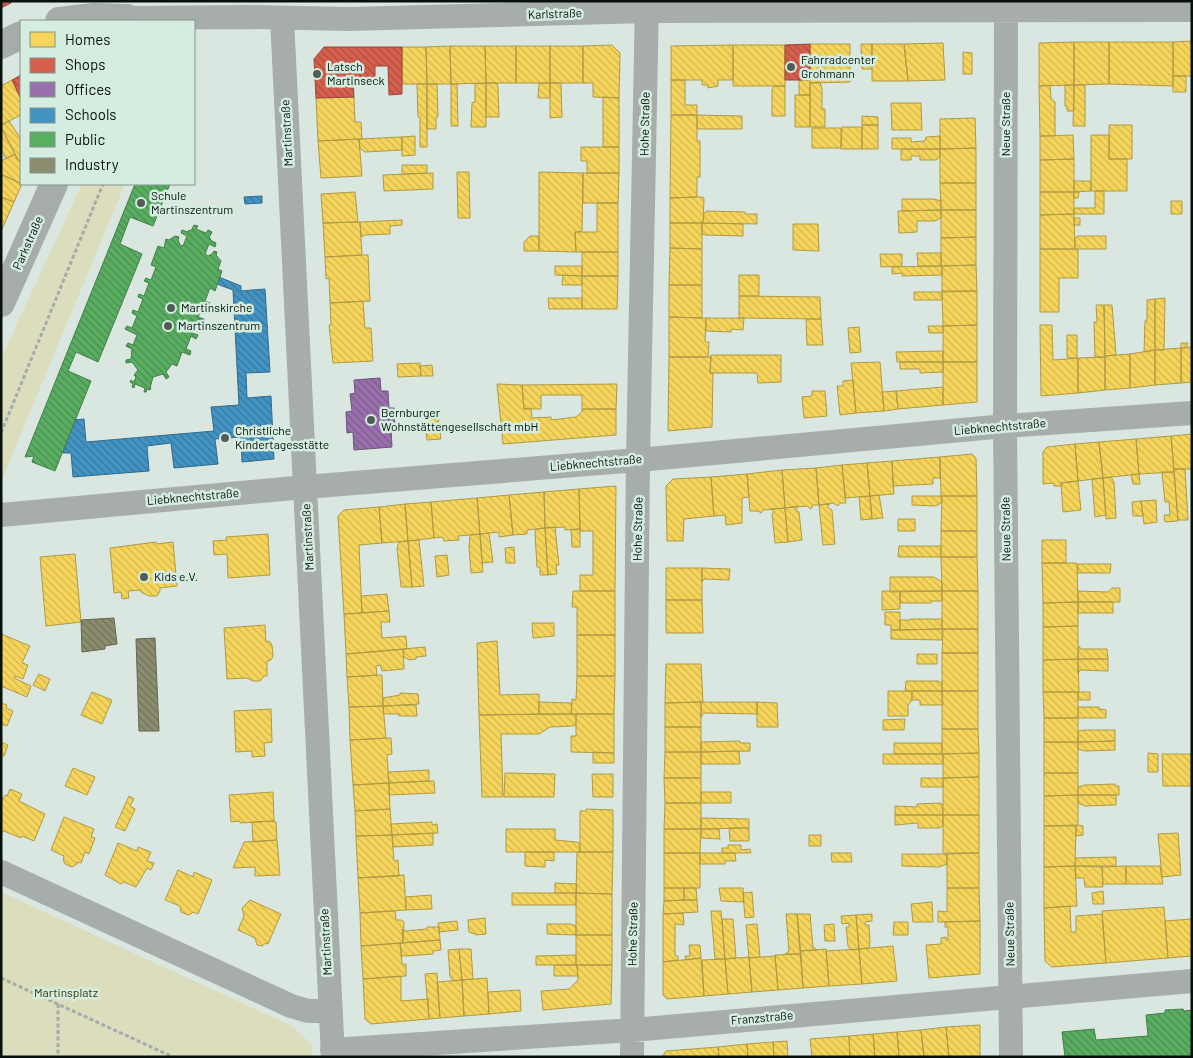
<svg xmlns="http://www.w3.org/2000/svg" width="1193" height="1058" font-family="Barlow,sans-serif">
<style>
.park{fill:#dbddbd}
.homes{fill:url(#homes-back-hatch);stroke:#af9a44}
.shops{fill:url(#shops-back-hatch);stroke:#98483a}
.offices{fill:url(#offices-back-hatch);stroke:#6e537b}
.schools{fill:url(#schools-back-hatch);stroke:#316c8c}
.public{fill:url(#public-back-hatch);stroke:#417f48}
.industry{fill:url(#industry-back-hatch);stroke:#646751}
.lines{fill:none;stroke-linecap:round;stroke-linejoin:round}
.path{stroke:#a4aca9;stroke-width:3;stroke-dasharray:4 2.5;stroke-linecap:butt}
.minor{stroke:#a7adab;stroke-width:24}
.secondary{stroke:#a5acaa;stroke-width:28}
.poi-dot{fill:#525b56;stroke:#d4ede0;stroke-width:2}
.labels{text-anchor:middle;stroke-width:5;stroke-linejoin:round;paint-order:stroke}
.street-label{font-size:12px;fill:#08100c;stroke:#d4ede0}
.poi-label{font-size:12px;fill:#08100c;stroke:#d4ede0;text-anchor:start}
.park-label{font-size:12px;fill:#393301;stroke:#d4ede0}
</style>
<defs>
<pattern id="homes-back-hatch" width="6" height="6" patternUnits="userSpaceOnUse" patternTransform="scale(1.25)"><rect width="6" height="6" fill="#f6d55c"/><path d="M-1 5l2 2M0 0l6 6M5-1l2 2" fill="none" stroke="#d1b64f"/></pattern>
<pattern id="shops-back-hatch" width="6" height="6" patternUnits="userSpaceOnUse" patternTransform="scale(1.25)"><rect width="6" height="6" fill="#d6604d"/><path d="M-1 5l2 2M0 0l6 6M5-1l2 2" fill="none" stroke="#ac4e3e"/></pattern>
<pattern id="offices-back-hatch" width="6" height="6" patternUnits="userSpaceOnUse" patternTransform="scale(1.25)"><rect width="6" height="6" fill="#9970ab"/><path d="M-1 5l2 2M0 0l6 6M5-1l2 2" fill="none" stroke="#7b5b8a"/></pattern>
<pattern id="schools-back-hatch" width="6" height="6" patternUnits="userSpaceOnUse" patternTransform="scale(1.25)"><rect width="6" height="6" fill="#4393c3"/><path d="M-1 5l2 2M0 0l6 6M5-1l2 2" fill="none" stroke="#36779d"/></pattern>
<pattern id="public-back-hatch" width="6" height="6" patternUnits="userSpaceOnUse" patternTransform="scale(1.25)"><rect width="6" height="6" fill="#5aae61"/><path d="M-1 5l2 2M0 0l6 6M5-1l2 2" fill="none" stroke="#488c4e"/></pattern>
<pattern id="industry-back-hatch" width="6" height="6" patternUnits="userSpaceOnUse" patternTransform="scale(1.25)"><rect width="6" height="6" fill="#8c8c6e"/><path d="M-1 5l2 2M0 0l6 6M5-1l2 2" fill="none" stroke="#707159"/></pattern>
</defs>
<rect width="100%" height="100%" fill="#dae7e0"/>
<path class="park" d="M82 184H125L1 482V358Z
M1 892 292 1026 312 1045V1057H1Z"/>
<path class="homes" d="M1192 41V76H1173V42Z
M1074 42V85L1039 86V43Z
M1074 42H1109V84L1074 85Z
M1109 42H1173V86L1109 84Z
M943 43 945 80 908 81 904 44Z
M810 44H850V82L810 83Z
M861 44H872V69H862Z
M872 44H904L908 81H872Z
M612 45 620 53 619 98 593 97V83H583V46Z
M733 45H785V86H733Z
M733 45V80H718V86L708 88V85H702V80H671V46Z
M450 46H485L486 83 451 84Z
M450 46 451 84H427L426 47Z
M485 46H516V83H486Z
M516 46H550V83H516Z
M550 46H583V83H550Z
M402 47H426L427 84H402Z
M963 52 972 53V74H963Z
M1173 76H1186V92H1173Z
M12 80 21 99V115L1 125V86Z
M671 80H685V105H697V115H671Z
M799 80H810V95H799Z
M820 82 822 89V109H825V127H810V83Z
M486 83V127H471L472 103 475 102V84Z
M486 83H497L498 87 499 117H486Z
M539 83H550V98H538Z
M550 83H560L561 85 562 117 550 118Z
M417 84H427V147H420V117H418Z
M427 84H437L438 117H436V129H427Z
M451 84H457L458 126H451Z
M1050 85 1051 99 1055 102V136H1040L1039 86Z
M1065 85H1074V111H1067V106H1065Z
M1074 85H1085V126H1073Z
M774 86H785V116H772V90Z
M795 95H810V127H795Z
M354 97 355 122H361L362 139 318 141 316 98Z
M603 97 619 98V147H603Z
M891 103H921L922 130H892Z
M671 115H697V141H700V177H697V197L670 198Z
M697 115 742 116V129H697Z
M862 116 878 117V125H862Z
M975 118 976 148 940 149V119Z
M9 121 21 139V161L18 160 1 127V125Z
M862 125H878V149H862Z
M1109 125H1132V159H1109Z
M1 127 15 154 6 159 1 149Z
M842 127H862V149H841Z
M812 128H841V148H812Z
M1073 135 1074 159 1040 160V136Z
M1091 135H1109V159H1127V191H1091Z
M415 136V155L402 156V137Z
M940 136V149H892V138H911V142L925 141 926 137Z
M402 137V150L365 152 360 148 359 139Z
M359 139 362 176 321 178 318 141Z
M581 147H619V173H587V161H581Z
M976 148V183H940V149Z
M901 149H940V157L936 160H920V156H911V160H901Z
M15 154 18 160 21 161V184L1 174V161Z
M1074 159V192H1040V160Z
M402 165H427V173L402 174Z
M457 172H469L470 218H458Z
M539 172 583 173 582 231 575 232 576 252 539 251Z
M433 173V189L384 191 383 175Z
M583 173H619L618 203H583Z
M1 174 22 184 14 202 1 197Z
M1074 181H1091V191L1074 192Z
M940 183H976V210H941Z
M1095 191H1104V214H1074V208H1095Z
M355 192 358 222 323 223 321 194Z
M1040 192H1074V214L1040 215Z
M1074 192H1079L1078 198H1074Z
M1 197 14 202 2 229 1 228Z
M697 197H703L704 199 703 223H670V198Z
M902 199H934L941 201V210L902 211Z
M1171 201H1182V214H1171Z
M597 203H618V252H576L575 232H597Z
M941 210H976V237L941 238Z
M941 210V218L935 221H917V232L899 233 898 211Z
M707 211 745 212V214H757V224L703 223 704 213Z
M1074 214 1075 249H1040V215Z
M1074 218H1080V225H1074Z
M402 220V225L390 226V234L365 235 361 237 360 222Z
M358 222H360L362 255 325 257 323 223Z
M670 223H702V249L670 248Z
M702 223 743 224V236L705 235 702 234Z
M793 224H818L819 251 793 250Z
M530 236H539V251H524V242Z
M1078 236H1106V249H1075V238Z
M976 237V265L941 266V238Z
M670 248 702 249V285H669Z
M1040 249H1078V278H1059V312H1040Z
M582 252H618V276H582Z
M917 253H941V266H918Z
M880 254H902V266L881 267Z
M362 255H368L370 301 330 303 329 278 326 279 325 257Z
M976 265 977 291 942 292V266Z
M555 266H582V276L555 275Z
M942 266V275L902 276V273L892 274V267Z
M563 275 582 276V285H562Z
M739 275H759V296H739Z
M582 276H618L617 309H582Z
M669 285H702V318L669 317Z
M942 291H977V325L943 326Z
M942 292V300H914V292Z
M739 296 820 297 821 319 739 318Z
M548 298H582V309H549Z
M1165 298 1164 350H1155V299Z
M1155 299V350L1144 352 1145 321 1147 320V300Z
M363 301 365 328H371L373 361 333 363 329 325H331L330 303Z
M1096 305H1104L1105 357H1095L1094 322H1097Z
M1104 305H1112L1116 355 1105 356Z
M669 317 706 318 705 342H709L708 357H669Z
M706 318H744L743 330 731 329V332L706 331Z
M806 319H821L823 345H807Z
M977 325V362H943V326Z
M1040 325H1052L1053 360 1078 358V393L1041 396Z
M928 326H943V333H929Z
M859 327 861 352 850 353 848 328Z
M1067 335H1077V358H1068L1067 356Z
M1181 343H1188L1186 348H1181Z
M1192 347V382L1181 383V348Z
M1181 348V383L1155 385V350Z
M1155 350V385L1130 388V354Z
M943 351V362H897L896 352Z
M1130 354V388L1105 390V356Z
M711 355H781V382L758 383 757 373H710Z
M669 357H711L710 373H713L712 427 668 431Z
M1105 357V390L1078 393V358Z
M880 362 884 411 856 413 851 363Z
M900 362H943V372L920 373V369H900Z
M943 362H977V402L943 405Z
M420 363 421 376 398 377 397 364Z
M432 365 433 376H421L420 366Z
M853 380 856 413 840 415 837 386H843V381Z
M497 384 522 385 524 409 531 408 532 418 551 417V420L576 417 582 412V409H616V435L503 444Z
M617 384 616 409H582V395H541V409H524L522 385Z
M943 387V405L898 409 896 391Z
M812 391H825L827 416 804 418 802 397 812 396Z
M896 391 898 409 884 411 882 392Z
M437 411 441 439 427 440 423 412Z
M1192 434V469H1174L1171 436Z
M1171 436 1174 472 1139 474 1136 439Z
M1136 439 1139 474 1103 478 1099 442Z
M1099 442 1103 478 1078 481 1075 444Z
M1075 444 1078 481 1061 483V486H1054L1053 483 1043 484V452L1047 447Z
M972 454 976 458 977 496H941L940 457Z
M940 457V478H933V484L893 486 892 461Z
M892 461 894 494 870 496 867 463Z
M867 463 870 496 845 498 842 465Z
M842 465 846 503H840L838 506 833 503 819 505 816 468Z
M816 468 819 505H813L811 509 807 506 785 508 782 470Z
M1174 469H1185L1188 520H1178Z
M782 470 785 508 763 510 761 513 758 511H750L747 474Z
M1162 472H1174L1178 521 1165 522 1164 515H1170L1169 502H1165Z
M747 474 749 497 742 498V523L726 525 725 515 714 516 711 477Z
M1139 474 1140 484H1133L1131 475Z
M711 477 714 516 684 519 683 541H667L666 486 673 479Z
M1111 477 1114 482 1116 518 1106 519 1103 478Z
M1103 478 1106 515 1095 517 1092 479Z
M1078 481 1081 510 1063 512 1061 483Z
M616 486 615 591H580V575H593V531H580L579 489Z
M579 489 580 529 565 530V527L545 528 544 492Z
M544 492 545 528 527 530V534L513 535 509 495Z
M509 495 513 535 499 537V532L480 534 477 498Z
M879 495 883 518 872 519 870 496Z
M870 496 872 519 861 520 859 497Z
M912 496H942L941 503 936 506 912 505Z
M942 496H977V531H941Z
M477 498 480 534 458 536 459 540 444 541 443 537 434 538 431 502Z
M1156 500 1157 522 1144 524 1141 501Z
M1141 501 1143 516H1133L1132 502Z
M431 502 434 538 408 541 405 504Z
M405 504 408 541 382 543 379 507Z
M830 504 827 507 832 510 835 544 823 545 819 505Z
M798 506 796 510 799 512 802 540 788 542 785 508Z
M379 507 382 543 359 545 362 613 344 614 338 516 344 510Z
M785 508 788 542 775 543 772 514 774 512 771 509Z
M898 519H915V531H898Z
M555 527 559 565H556L557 574 548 575 545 528Z
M545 528 548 575H540V567H537L535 533 536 529Z
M580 529V547H572L571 530Z
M941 531H977V557H941Z
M489 533 493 562 482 563 480 534Z
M268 534 270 575 228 578 227 554 214 555 213 541 227 540 226 537Z
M480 534 483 572 471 573 469 547 470 535Z
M419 540 424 586 412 587 408 541Z
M1042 540H1066V563H1042Z
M408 541 412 587H401L397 548 399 542Z
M156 542 157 544 173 542 177 586 160 588V591L157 596H149L141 592V590L128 591 129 598 122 599 121 592 114 593 110 548Z
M899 546H941V557H898Z
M514 547 515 563H506L505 548Z
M75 554 81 622 46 626 40 557Z
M447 555 449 575 437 577 435 556Z
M941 557H977L978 591H942Z
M1042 563H1077L1078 602 1043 603Z
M1078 564H1111L1110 573H1078Z
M666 568H702V600H666Z
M702 568 730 569 729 580 704 579 702 582Z
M890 577H934L942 582V591L890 592Z
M1112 588H1120V602H1078V591L1108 592Z
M573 591H615V635H577V607H572Z
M882 591H900V609L882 610Z
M900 591H942V601H931V603H900Z
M942 591H978V629H942Z
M387 594 389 611 362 613 361 596Z
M666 600H702L703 633H666Z
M1078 602V626L1043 627V603Z
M1078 602H1113V613H1078Z
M389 611 390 622H381L382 638 406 636 407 649 346 654 344 614Z
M885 612H900V630H891V625H885Z
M910 619H942V629L900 630V620H910Z
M532 623H554V636L533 638Z
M265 625 266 642 269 641 272 645 273 656 271 660 267 661V676H264L260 681H253L247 678 227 679 224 628Z
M1078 626V659L1043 660V627Z
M942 629V640L891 639V630Z
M943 629H978V653H942Z
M1 634 30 646 22 663 28 665 23 679 15 676 14 678 31 686 27 697 1 686Z
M577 635H615V676H577Z
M497 641 500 695 539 694V714L479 715 477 643Z
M1079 646 1081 649H1107L1108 659H1078Z
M425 647 426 656 416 657V659L409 660 404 657 403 649Z
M403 649 404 669 382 671 380 665 376 666 377 675 347 677 346 654Z
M942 653H978V691H942Z
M917 654H937V664H917Z
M1078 659 1079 692H1043V660Z
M1078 659H1108V671L1080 670 1078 674Z
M666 664H701L703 702 665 703Z
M39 674 50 679 45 691 33 685Z
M382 675 383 706 349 707 347 677Z
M577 676H615L614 714H571L572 699 576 700Z
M906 681H938L942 683V691H905Z
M888 691H912V700L908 705V716H888Z
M912 691H942L943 705H920V700H912Z
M942 691H978V729H942Z
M92 692 112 700 102 724 81 715Z
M1043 692H1078V718H1044Z
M1078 692H1090V700H1078Z
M400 693 418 694 419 704 383 706V698L400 695Z
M539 702 572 703 571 714H539Z
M701 702V727H665V703Z
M701 702H757V714L703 713 701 718Z
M757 702 777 703 778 727H757Z
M1 703 7 705 6 708 13 711 7 726 1 724Z
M416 705 417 716H399V714H384L383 706Z
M383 706 386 738 350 740 349 707Z
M1078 707H1099V709L1106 710V718H1078Z
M271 709 272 742 264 743 265 756 252 757V751L236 752 234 711Z
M576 714H614V753L571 752V736H576Z
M576 714V725L572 726 550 727 539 734H501L503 797H482L479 715Z
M1044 718H1078V742H1044Z
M905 719 904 730H883V720Z
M665 727H701V752H665Z
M942 729H978L979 753 942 754Z
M1084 730H1115V741L1078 742V731Z
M391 738 392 754 387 755 389 783 353 785 350 740Z
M740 741V743H750V751L701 752V742Z
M1115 741V750L1085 751 1078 749V742Z
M1 742 8 745 4 756 1 755Z
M1044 742H1078V773H1044Z
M894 743H942V754H894Z
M739 751 740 764H701V752Z
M593 752 614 753V763H593Z
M665 752H701V778H664Z
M979 753V777L943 778V754Z
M1148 753 1158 754V772H1148Z
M883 754H943V764H883Z
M1162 754H1191V786H1163Z
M73 768 95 777 87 795 65 786Z
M429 770V781L389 783 388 772Z
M505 773 555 774 554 797H504Z
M1044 773H1078V795L1044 796Z
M592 774H613V797H593Z
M979 777V815H943V778Z
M664 778H701V803H665Z
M921 778H943V787H921Z
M429 781H434L435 793 389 795V783Z
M389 783 390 809 355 811 353 785Z
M1115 784V786H1119V795H1078V787L1085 785Z
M10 789 22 794 19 801 45 814 34 841 22 836 21 838 4 831 1 833V803L5 795 7 796Z
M273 792 274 821 240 823V821L231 822 229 795Z
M701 792H731V803H701Z
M1078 795V825L1044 826V796Z
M1078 795H1116V805L1085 806 1078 803Z
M129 796 134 799 130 806 135 809 125 831 115 827Z
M665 803H701V829H664Z
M939 803 942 804 943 815H895V806L917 807V804Z
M390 809 392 835 356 836 355 811Z
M586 809 613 810V852H580V811H586Z
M895 815H943V826L939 828H918V823L895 825Z
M943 815H979V853H943Z
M64 817 94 829 91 837 95 838 89 854 85 852 81 863 77 862V864L72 867 65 864 63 860 64 856 51 850Z
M701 818 749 819V828L701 829Z
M274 821 276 822 277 840 253 842 252 822Z
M432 822V825L437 824 438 833 392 835 391 824Z
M1078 825 1083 826V835L1076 836V826Z
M1044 826H1076L1075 866 1044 867Z
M729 828H749V841H730Z
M506 829H555V840L576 842 579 843 580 852H506Z
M664 829H701L700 853H664Z
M701 829H719L720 839 701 838Z
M433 833V845L393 847 392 835Z
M1178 833 1181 875 1162 877 1158 834Z
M392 835 394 861 398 860 399 876 358 878 356 836Z
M809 835H821V846H809Z
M277 840 280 875 255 876V867L233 868 244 842Z
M118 843 137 851 138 847 151 852 147 861 154 863 151 870 147 868 136 887 124 882 121 884 105 875Z
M728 845H741V850L750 849 751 853H722V848H728Z
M525 852H554V861L545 860V867L525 866Z
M577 852H613L612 894 576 893Z
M664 853H700V888H664Z
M700 853H735L736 861H725V864H700Z
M831 853H851L852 862H832Z
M979 853V888H947V854Z
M902 854H947V864L939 867 902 866Z
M1116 857V866H1075L1076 858Z
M1075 866 1077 906 1044 908V867Z
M1075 866 1102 867 1103 887H1085L1084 878H1076Z
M1126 866V884H1103L1102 867Z
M1126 866H1160L1163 884H1126Z
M178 870 193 877 194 872 212 880 198 914 193 912 191 914 188 915 181 912 180 906 165 900Z
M404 875 406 910 360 913 358 878Z
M555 883 577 884 576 893H555Z
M664 888H684V900L664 901Z
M684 888H696L697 900H684Z
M719 888H743L744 902 721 901Z
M947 888H979L980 921 938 922V911L947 912Z
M1103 891 1104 904H1093L1092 893Z
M752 892 754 917 745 918 743 893Z
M512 893H576V905H512Z
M576 893 612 894V935H576Z
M431 895 432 909 406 910V897Z
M250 900 281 914 268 944 266 943 262 946 257 945 255 938 238 930 244 916 242 908Z
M684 900H697L698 912 663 914 664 901Z
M932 902 933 922H913L911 904Z
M1070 906 1071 932H1076V916L1102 914 1106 963 1052 967 1045 961 1044 908Z
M1164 907 1168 958 1106 963 1102 911Z
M395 911 396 920H401L404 922 403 943 361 946 360 913Z
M711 911H721L725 959H715Z
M683 913 684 925 675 924V956H678V960L663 962V914Z
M786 914H797L801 954H785L789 951Z
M797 914H810L813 947 817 950 800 951Z
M872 914V921L865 922V925H869L870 942 869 948 859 949 856 915Z
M856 915 859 949 851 950 848 946 846 927H849V923L842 924 841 916Z
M485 918 486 934 477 935 469 932 468 920Z
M722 919H733L736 958 725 959Z
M1192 919V956L1168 958 1165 921Z
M457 921 458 930 439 932 438 923Z
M980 921V974L929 978 926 945 941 944V938L946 937V940H948V927H945V922Z
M894 922H908V935H893Z
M547 924H571L576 926V935L547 934Z
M757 924 760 957 749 958 746 925Z
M834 924 835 941H825L824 925Z
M427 927H439L440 940 403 943 402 929 405 931 427 929Z
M576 935H612V965H576Z
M440 940 441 950 433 951V954L406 956 404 955 402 957 400 943Z
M400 943 402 964H406V976L363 979 361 946Z
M689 945H700L701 958 686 960 685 956H690Z
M893 946 897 981 862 984 859 949Z
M459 949H471L473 979 462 980Z
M459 949 462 980 453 981 450 976 448 950Z
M826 949 829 986 803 988 800 951Z
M859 949 862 984 829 986 826 951Z
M801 954 803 988 778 990 775 955Z
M576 955V965H536V956Z
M775 956 778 990 752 992 749 958Z
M749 957 752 992 728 994 725 959Z
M701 958 704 996 667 999 663 995V962Z
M725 959 728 994 704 996 702 960Z
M554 965H577L578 976H554Z
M577 965H612L611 1004 543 1010 541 991 569 989 578 980Z
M437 973 440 1018 429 1019 425 974Z
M401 976V1001L428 999 429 1019 371 1024 365 1019 363 979Z
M487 978 489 1014 464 1016 462 980Z
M462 980 464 1016 440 1018 437 982Z
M520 990 521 1011 489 1014 488 992Z
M980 1025V1057H949L946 1027Z
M946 1027 949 1057H924L921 1030Z
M921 1030 924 1057H899L897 1032Z
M897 1032 899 1057H875L873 1034Z
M873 1034 875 1057H850L849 1036Z
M849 1036 850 1057H812L810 1039Z
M787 1041 788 1057H774L773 1042Z
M773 1042 774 1057H748L747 1044Z
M747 1044 748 1057H719L718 1047Z
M718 1047 719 1057H662L666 1051Z"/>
<path class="shops" d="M1 1H10L11 3 1 8Z
M810 44V80H785V45Z
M324 47H402V94L389 95 388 66H375V78H372V82L358 83V78H353L354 97 316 98 314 59Z
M21 75V99L12 80Z"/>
<path class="offices" d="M380 378 381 391H388L389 408H394L395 428H391L392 447 354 450 353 432 347 433 346 412 352 411 350 394 355 393 354 380Z"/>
<path class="schools" d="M262 196V203L245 204 244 197Z
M219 277 241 286V291L265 289 270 372 246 373 247 398 271 396 274 459 242 462 241 437 215 439 218 464 174 468 171 443 147 446 149 471 73 477 71 453H63L75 420 84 419 86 442 214 431 211 407 239 405 233 290 217 284Z"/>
<path class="public" d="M135 184H170L153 226 130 217 120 244 142 254 98 362 76 352 68 371 91 381 55 471 32 462 34 456 25 457Z
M194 225 198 226 196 229 206 233 208 230 212 232 209 238 211 239 210 240 216 243 215 247 209 244 205 254 208 256 212 254 214 251 217 252 216 255 221 261 218 269 222 271 215 291 210 288 205 301 210 303 209 306 204 305 198 317 204 319 203 323 197 320 192 333 198 335 196 339 191 336 186 349 191 351 190 355 182 352 177 366 172 364 166 372 169 377 166 379 163 374 153 377 150 388H151L150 390 147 389 146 392H144L145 388 135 384 134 388 132 387 133 384 130 382 131 380 134 382 136 377 134 375 138 370 132 362 126 363V360L131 359 132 349 126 346 128 343 133 345 137 335 125 329 127 326 132 328 137 316 132 313 133 310 138 312 143 299 138 297 139 294 144 296 149 283 144 281 146 278 151 280 156 267 151 265 158 246 164 248 166 239 169 240 175 236 179 237 178 240 180 245 183 246 187 236 181 233 182 230 188 232 189 230 191 231Z
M1183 1009 1184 1011 1192 1010V1057H1065L1062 1032 1094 1029 1096 1040 1148 1036 1146 1015 1165 1013V1010Z"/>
<path class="industry" d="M114 618 117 644 105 646V649L82 652 81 620Z
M155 638 159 731H139L136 639Z"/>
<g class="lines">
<path class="path" d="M1 433 103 184
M1 978 173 1057
M58 1004V1057"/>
<path class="minor" d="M1006 1 1005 426 1011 1057
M127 18 249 17 349 19 647 11 1192 10
M282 18 333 1057
M1 515 305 487 638 460 1005 426 1192 413
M1 872 291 1006 308 1011H329
M332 1050 632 1030 1192 981
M632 1057 638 460 647 1"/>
<path class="secondary" d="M59 21 94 17 127 18
M1 45 21 35
M1 303 54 184"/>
</g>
<g class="poi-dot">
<circle cx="791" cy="67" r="5"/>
<circle cx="317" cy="74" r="5"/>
<circle cx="141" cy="203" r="5"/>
<circle cx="171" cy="308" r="5"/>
<circle cx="168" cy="326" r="5"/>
<circle cx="371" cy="420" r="5"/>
<circle cx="225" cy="438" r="5"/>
<circle cx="144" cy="577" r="5"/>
</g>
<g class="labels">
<g class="street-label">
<text transform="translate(555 14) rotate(-2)" y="4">Karlstraße</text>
<text transform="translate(645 124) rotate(-89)" y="4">Hohe Straße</text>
<text transform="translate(1006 124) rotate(-90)" y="4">Neue Straße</text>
<text transform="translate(287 133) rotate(-93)" y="4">Martinstraße</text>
<text transform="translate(28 243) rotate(-66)" y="4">Parkstraße</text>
<text transform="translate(1000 427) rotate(-5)" y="4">Liebknechtstraße</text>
<text transform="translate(596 463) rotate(-5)" y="4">Liebknechtstraße</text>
<text transform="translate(193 497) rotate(-5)" y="4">Liebknechtstraße</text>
<text transform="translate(638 529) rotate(-89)" y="4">Hohe Straße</text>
<text transform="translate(1006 529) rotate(-91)" y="4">Neue Straße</text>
<text transform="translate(308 537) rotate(-93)" y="4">Martinstraße</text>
<text transform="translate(633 934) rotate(-89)" y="4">Hohe Straße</text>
<text transform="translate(1010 934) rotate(-91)" y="4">Neue Straße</text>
<text transform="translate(326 942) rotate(-93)" y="4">Martinstraße</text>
<text transform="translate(762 1018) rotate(-5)" y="4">Franzstraße</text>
</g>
<g class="poi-label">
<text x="801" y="64">Fahrradcenter<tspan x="801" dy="14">Grohmann</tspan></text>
<text x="327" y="71">Latsch<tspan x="327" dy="14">Martinseck</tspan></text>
<text x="151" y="200">Schule<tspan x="151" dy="14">Martinszentrum</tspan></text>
<text x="181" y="312">Martinskirche</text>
<text x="178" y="330">Martinszentrum</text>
<text x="381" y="417">Bernburger<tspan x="381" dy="14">Wohnstättengesellschaft mbH</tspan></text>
<text x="235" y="435">Christliche<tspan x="235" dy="14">Kindertagesstätte</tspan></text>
<text x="154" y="581">Kids e.V.</text>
</g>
<g class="park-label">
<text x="66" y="997">Martinsplatz</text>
</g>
</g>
<rect width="1193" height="1058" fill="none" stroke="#08100c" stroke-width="5"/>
<rect x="20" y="20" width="175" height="165" fill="#d4ede0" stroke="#82958b"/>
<rect x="30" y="32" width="25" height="15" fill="#f6d55c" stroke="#82958b"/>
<text x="65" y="45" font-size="15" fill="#08100c">Homes</text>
<rect x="30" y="58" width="25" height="15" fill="#d6604d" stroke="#82958b"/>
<text x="65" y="70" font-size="15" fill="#08100c">Shops</text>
<rect x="30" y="82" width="25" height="15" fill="#9970ab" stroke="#82958b"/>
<text x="65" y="95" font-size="15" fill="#08100c">Offices</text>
<rect x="30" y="108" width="25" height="15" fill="#4393c3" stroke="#82958b"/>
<text x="65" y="120" font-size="15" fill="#08100c">Schools</text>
<rect x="30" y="132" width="25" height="15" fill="#5aae61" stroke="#82958b"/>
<text x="65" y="145" font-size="15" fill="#08100c">Public</text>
<rect x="30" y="158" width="25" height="15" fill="#8c8c6e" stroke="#82958b"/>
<text x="65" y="170" font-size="15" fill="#08100c">Industry</text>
</svg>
